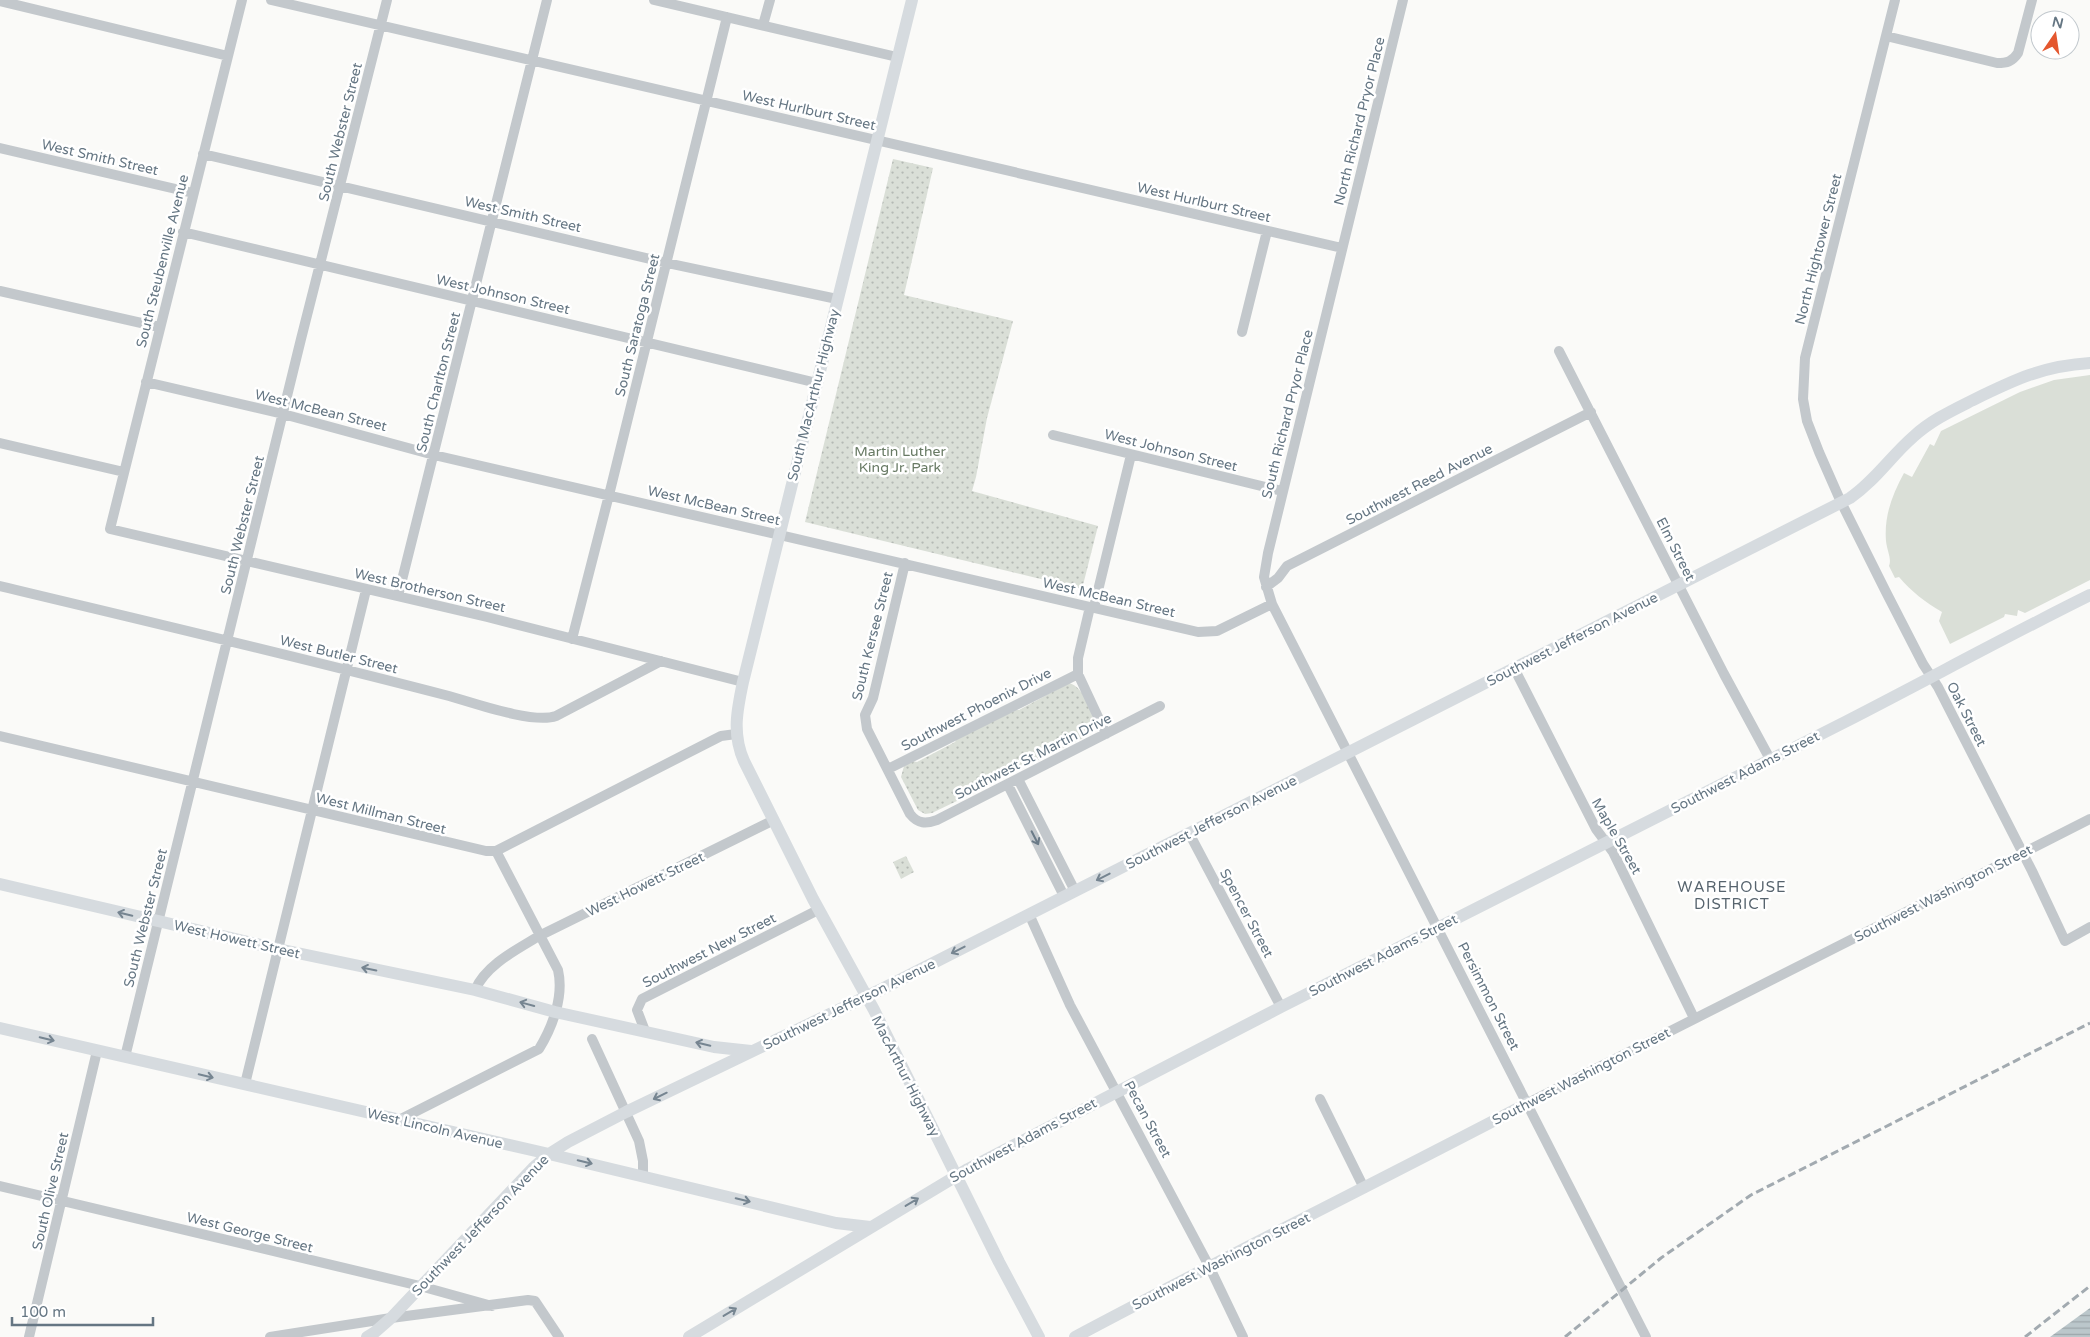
<svg xmlns="http://www.w3.org/2000/svg" width="2090" height="1337" font-family="'Varela Round',sans-serif">
<style>
.green{fill:#dadfd7}
.park{fill:url(#park-dots)}
.water{fill:url(#water-rules)}
.lines{fill:none;stroke-linecap:round;stroke-linejoin:round}
.minor{stroke:#c3c8cc;stroke-width:10}
.major{stroke:#d6dbdf;stroke-width:12}
.rail{stroke:#a2aab0;stroke-width:3;stroke-dasharray:8 4;stroke-linecap:butt}
.oneway{stroke:#6a7a87}
.oneway2{stroke:#768591}
.labels{text-anchor:middle;stroke-width:5;stroke-linejoin:round;paint-order:stroke}
.street-label{font-size:14px;fill:#657683;stroke:#fff}
.park-label{font-size:14px;fill:#687a64;stroke:#fff}
.neighbourhood-label{font-size:15px;letter-spacing:1px;fill:#57646e;stroke:#fff}
</style>
<defs>
<pattern id="park-dots" width="8" height="8" patternUnits="userSpaceOnUse" patternTransform="scale(1.25)"><rect width="8" height="8" fill="#dadfd7"/><path d="M2 2h.1M6 6h.1" fill="none" stroke="#b4b9b4" stroke-width="1.8" stroke-linecap="round"/></pattern>
<pattern id="water-rules" width="6" height="5" patternUnits="userSpaceOnUse" patternTransform="scale(1.25)"><rect width="6" height="5" fill="#bbc7cb"/><path d="M0 2.5h6" fill="none" stroke="#9ca6aa"/></pattern>
</defs>
<rect width="100%" height="100%" fill="#fafaf8"/>
<path class="green" d="M2090 375V580L2025 613 2018 610 2017 616 2005 614 2004 617 1950 644 1939 621 1942 612C1925 602 1912 592 1899 577L1895 578 1889 566C1892 559 1887 551 1886 541 1884 516 1892 495 1904 473L1912 477 1930 444 1934 446 1941 431 2020 392 2054 380Z"/>
<path class="park" d="M893 159 933 168 904 295 1013 321 987 418 976 477 972 491 1098 526 1082 589 805 522Z
M1069 683C1084 687 1090 710 1095 723L1089 735 1026 766H1020L998 777 994 783 932 813 925 814 918 810 901 777 904 766 912 761 917 762 955 742 957 738 1014 710H1019Z
M906 856 914 872 901 879 893 862Z"/>
<path class="water" d="M2090 1308V1337H2050Z"/>
<g class="lines">
<path class="minor" d="M242 0 110 529 487 617 743 682
M271 0 1342 248
M654 0 897 57
M1403 0 1268 553 1264 577 1272 604 1646 1337
M1895 0 1805 358 1803 399 1807 421 1819 452 1841 502 1886 592 1923 664 1938 687 2032 871 2065 941 2090 927
M0 1 228 56
M763 25 770 0
M1886 36 1997 63C2007 63 2012 62 2018 53L2032 0
M0 148 193 193
M203 154 667 263 837 299
M183 232 817 383
M0 291 159 327
M1242 332 1267 231
M1559 351 1724 674 1770 759
M146 382 283 414 434 455 1198 632 1217 631 1272 604
M1053 435 1282 491
M0 443 124 472
M905 563 873 698 865 715 867 729 910 814C918 824 926 824 937 820L1160 706
M0 586C150 622 300 657 449 696 474 703 533 724 556 716L661 661
M1266 587 1278 578 1287 566 1591 412
M398 596 547 0
M1090 607 1078 658V674L1106 734
M1094 607 1131 455
M572 639 609 495 727 17
M1514 668 1596 829 1613 852 1694 1018
M0 736 486 851H496L721 736 736 734
M888 769 1078 674
M1018 779 1075 891
M1008 785 1064 896
M1189 833 1281 1007
M1029 914 1070 1005 1209 1266 1243 1337
M475 990C486 965 516 950 539 936L774 820
M645 1031 637 1010 642 999 818 910
M592 1039 639 1141 643 1161V1176
M125 1057 301 339 387 0
M245 1084 366 590
M1320 1099 1364 1188
M1528 1103 2090 819
M399 1120 539 1049C553 1026 564 996 558 970L496 851
M0 1186 420 1286 492 1306
M29 1337 97 1051
M270 1337 391 1318 528 1300 535 1301 559 1337"/>
<path class="major" d="M912 0 743 682C737 710 732 734 744 761L813 899 874 1010 999 1262 1039 1337
M0 884 278 949 475 990 555 1012 714 1047 751 1051
M0 1028 549 1154 836 1223 870 1227
M367 1337 375 1332 391 1318 533 1168 549 1154 568 1142 626 1112 882 989 1850 498C1875 481 1891 456 1913 437 1930 421 1951 411 1971 401 2014 380 2042 366 2090 363
M689 1337 968 1169 1281 1007 1845 722C1927 680 2007 636 2090 595
M1075 1337C1225 1257 1377 1182 1528 1103"/>
<path class="rail" d="M1565 1337 1661 1258 1751 1195 2090 1023
M2025 1337 2090 1286"/>
</g>
<defs><path id="oneway-shaft" d="M-6 0H5M1.5-3L5.5 0L1.5 3" fill="none" stroke-width="1.6" stroke-linecap="round" stroke-linejoin="round" transform="scale(1.25)"/></defs>
<use class="oneway" href="#oneway-shaft" transform="translate(1035 838) rotate(63)"/>
<g class="oneway2">
<use href="#oneway-shaft" transform="translate(1103 877) rotate(153)"/>
<use href="#oneway-shaft" transform="translate(125 914) rotate(-167)"/>
<use href="#oneway-shaft" transform="translate(958 950) rotate(153)"/>
<use href="#oneway-shaft" transform="translate(369 969) rotate(-168)"/>
<use href="#oneway-shaft" transform="translate(527 1004) rotate(-165)"/>
<use href="#oneway-shaft" transform="translate(47 1039) rotate(13)"/>
<use href="#oneway-shaft" transform="translate(703 1044) rotate(-167)"/>
<use href="#oneway-shaft" transform="translate(206 1076) rotate(13)"/>
<use href="#oneway-shaft" transform="translate(660 1096) rotate(154)"/>
<use href="#oneway-shaft" transform="translate(585 1162) rotate(13)"/>
<use href="#oneway-shaft" transform="translate(743 1200) rotate(13)"/>
<use href="#oneway-shaft" transform="translate(912 1202) rotate(-31)"/>
<use href="#oneway-shaft" transform="translate(730 1312) rotate(-31)"/>
</g>
<g class="labels">
<g class="street-label">
<text transform="translate(809 110) rotate(13)" y="5">West Hurlburt Street</text>
<text transform="translate(1359 121) rotate(-76)" y="5">North Richard Pryor Place</text>
<text transform="translate(340 132) rotate(-76)" y="5">South Webster Street</text>
<text transform="translate(100 157) rotate(13)" y="5">West Smith Street</text>
<text transform="translate(1204 202) rotate(13)" y="5">West Hurlburt Street</text>
<text transform="translate(523 214) rotate(13)" y="5">West Smith Street</text>
<text transform="translate(1818 249) rotate(-76)" y="5">North Hightower Street</text>
<text transform="translate(162 261) rotate(-76)" y="5">South Steubenville Avenue</text>
<text transform="translate(503 294) rotate(13)" y="5">West Johnson Street</text>
<text transform="translate(637 325) rotate(-76)" y="5">South Saratoga Street</text>
<text transform="translate(438 382) rotate(-76)" y="5">South Charlton Street</text>
<text transform="translate(813 395) rotate(-76)" y="5">South MacArthur Highway</text>
<text transform="translate(321 410) rotate(14)" y="5">West McBean Street</text>
<text transform="translate(1287 414) rotate(-76)" y="5">South Richard Pryor Place</text>
<text transform="translate(1171 450) rotate(14)" y="5">West Johnson Street</text>
<text transform="translate(1419 484) rotate(-27)" y="5">Southwest Reed Avenue</text>
<text transform="translate(714 505) rotate(13)" y="5">West McBean Street</text>
<text transform="translate(242 525) rotate(-76)" y="5">South Webster Street</text>
<text transform="translate(1676 549) rotate(63)" y="5">Elm Street</text>
<text transform="translate(430 590) rotate(13)" y="5">West Brotherson Street</text>
<text transform="translate(1109 597) rotate(13)" y="5">West McBean Street</text>
<text transform="translate(872 636) rotate(-76)" y="5">South Kersee Street</text>
<text transform="translate(1572 639) rotate(-27)" y="5">Southwest Jefferson Avenue</text>
<text transform="translate(339 654) rotate(14)" y="5">West Butler Street</text>
<text transform="translate(976 709) rotate(-27)" y="5">Southwest Phoenix Drive</text>
<text transform="translate(1967 714) rotate(63)" y="5">Oak Street</text>
<text transform="translate(1033 756) rotate(-27)" y="5">Southwest St Martin Drive</text>
<text transform="translate(1745 772) rotate(-27)" y="5">Southwest Adams Street</text>
<text transform="translate(381 813) rotate(14)" y="5">West Millman Street</text>
<text transform="translate(1211 822) rotate(-27)" y="5">Southwest Jefferson Avenue</text>
<text transform="translate(1617 836) rotate(60)" y="5">Maple Street</text>
<text transform="translate(645 884) rotate(-26)" y="5">West Howett Street</text>
<text transform="translate(1943 893) rotate(-27)" y="5">Southwest Washington Street</text>
<text transform="translate(1247 913) rotate(62)" y="5">Spencer Street</text>
<text transform="translate(145 918) rotate(-76)" y="5">South Webster Street</text>
<text transform="translate(237 939) rotate(13)" y="5">West Howett Street</text>
<text transform="translate(709 950) rotate(-27)" y="5">Southwest New Street</text>
<text transform="translate(1383 955) rotate(-27)" y="5">Southwest Adams Street</text>
<text transform="translate(1489 996) rotate(63)" y="5">Persimmon Street</text>
<text transform="translate(849 1004) rotate(-26)" y="5">Southwest Jefferson Avenue</text>
<text transform="translate(906 1076) rotate(63)" y="5">MacArthur Highway</text>
<text transform="translate(1581 1076) rotate(-27)" y="5">Southwest Washington Street</text>
<text transform="translate(1148 1119) rotate(62)" y="5">Pecan Street</text>
<text transform="translate(435 1128) rotate(13)" y="5">West Lincoln Avenue</text>
<text transform="translate(1023 1140) rotate(-28)" y="5">Southwest Adams Street</text>
<text transform="translate(50 1191) rotate(-77)" y="5">South Olive Street</text>
<text transform="translate(480 1225) rotate(-46)" y="5">Southwest Jefferson Avenue</text>
<text transform="translate(250 1232) rotate(14)" y="5">West George Street</text>
<text transform="translate(1221 1261) rotate(-27)" y="5">Southwest Washington Street</text>
</g>
<g class="park-label">
<text x="900" y="456">Martin Luther<tspan x="900" dy="16">King Jr. Park</tspan></text>
</g>
<g class="neighbourhood-label">
<text x="1732" y="892">WAREHOUSE<tspan x="1732" dy="17">DISTRICT</tspan></text>
</g>
</g>
<g transform="translate(2055 35) rotate(13)"><circle r="24" fill="#ffffff" stroke="#c1c8cd"/>
<path d="M0-4L9 19L0 12L-9 19Z" fill="#e4572e"/>
<text y="-8" font-size="14" font-weight="bold" text-anchor="middle" fill="#657683">N</text>
</g>
<path d="M12 1317v8h141v-8" fill="none" stroke="#657683" stroke-width="2.5"/>
<text x="20" y="1317" font-size="15" fill="#657683" stroke="#ffffff" stroke-width="4" paint-order="stroke">100 m</text>
</svg>
